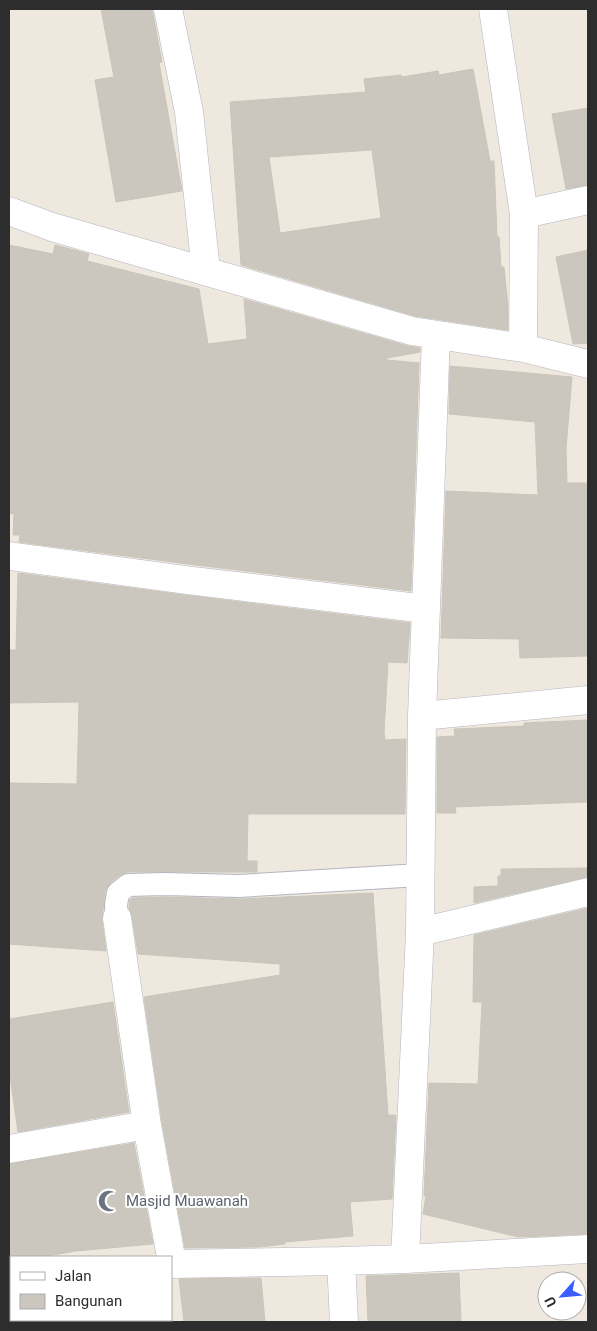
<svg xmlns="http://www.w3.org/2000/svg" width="597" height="1331" font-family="Roboto,sans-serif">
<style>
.building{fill:#cbc6be;stroke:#cbc5b8;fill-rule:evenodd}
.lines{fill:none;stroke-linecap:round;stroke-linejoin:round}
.lane-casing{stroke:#b3b5c1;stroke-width:24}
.street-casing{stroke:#b3b5c1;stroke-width:29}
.lane{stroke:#fff;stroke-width:22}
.street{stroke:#fff;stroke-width:28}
.labels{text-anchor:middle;stroke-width:4;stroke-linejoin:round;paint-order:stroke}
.worship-label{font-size:15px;fill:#5b616d;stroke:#fff;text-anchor:start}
</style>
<rect width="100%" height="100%" fill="#efe8df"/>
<path class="building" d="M101 9H152L162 62 159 63 182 191 116 202 95 80 114 77Z
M473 69 490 161H494L497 237H499L501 267H504L508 307V330L415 316 241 265 230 102 366 92 364 79 401 75 402 77 438 71 439 75ZM372 150 381 218 280 233 269 157Z
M588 108V185L566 189 552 114Z
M9 245 53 254 55 245 67 248 89 254 87 261 199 289 208 344 247 339 244 299 408 346 420 348V352L387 358V360L419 363 411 591 188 564 19 542 20 535H13L14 514 9 513Z
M588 250V343L573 344 556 257Z
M450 366 572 377 566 448 567 483H588V656L520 658 519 639 441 638 446 491 538 495 535 422 449 414Z
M18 573 184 595 410 623 407 663 388 662 384 732 385 740 406 739 405 814H248L247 861H257V872H127L120 875 110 883 105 891 102 920 106 951 9 944V783L77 784 79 702 9 703V650H16Z
M588 720V802L455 807 456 813H437V737L455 736 454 729 524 726V723Z
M588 868V877L474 903V887L498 886V876H501V869Z
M373 893 388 1115H396L392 1199 350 1202 353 1236 285 1242V1244L259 1247 185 1248 162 1122 144 997 280 975V964L138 954 132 916 129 909 130 900 133 898 165 897 240 899Z
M588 908V1234L518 1237 423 1214 426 1196H424L429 1083 478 1084 482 1002H473L474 935Z
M113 1002 129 1112 18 1132 9 1069V1019Z
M134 1143 153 1244 76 1251 41 1257H9V1164Z
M459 1273 461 1322H368L366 1276Z
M261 1278 265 1322H184L179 1279Z"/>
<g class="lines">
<g class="lane-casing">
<path id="lane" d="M117 918 116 905 118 893 128 885 165 884 239 886 420 875"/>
</g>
<g class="street-casing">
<path id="street" d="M168 9 189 112 206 271
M9 211 52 227 412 331 523 348 524 214 493 9
M524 214 588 200
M436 335 422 716 420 932 588 892
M523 348 588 364
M9 556 186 580 426 609
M422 716 588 700
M117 918 147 1125 171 1257
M9 1149 147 1125
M405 1259 420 932
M171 1264 341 1261
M344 1322 341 1261 405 1259 588 1249"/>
</g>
<use href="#lane" class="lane"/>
<use href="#street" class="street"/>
</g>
<defs>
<g id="mosque-bare" transform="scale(1.725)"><path d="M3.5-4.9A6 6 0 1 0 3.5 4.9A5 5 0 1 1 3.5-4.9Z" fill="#6b7280" stroke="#fff" stroke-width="2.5" paint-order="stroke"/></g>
</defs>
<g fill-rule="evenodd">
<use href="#mosque-bare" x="109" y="1201"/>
</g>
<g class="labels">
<g class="worship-label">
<text x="126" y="1206">Masjid Muawanah</text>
</g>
</g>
<rect width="597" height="1331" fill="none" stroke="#2d2d2d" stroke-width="20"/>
<rect x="10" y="1256" width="162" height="65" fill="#ffffff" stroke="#ababab"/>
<rect x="20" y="1272" width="25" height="8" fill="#ffffff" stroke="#ababab"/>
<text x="55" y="1281" font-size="15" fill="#2d2d2d">Jalan</text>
<rect x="20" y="1294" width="25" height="15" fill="#cbc6be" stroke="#ababab"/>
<text x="55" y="1306" font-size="15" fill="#2d2d2d">Bangunan</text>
<g transform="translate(562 1296) rotate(243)"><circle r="24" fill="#ffffff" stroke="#ababab"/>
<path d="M0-4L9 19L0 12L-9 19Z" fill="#3c5eff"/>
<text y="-8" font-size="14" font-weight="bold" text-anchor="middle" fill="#2d2d2d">U</text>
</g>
</svg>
